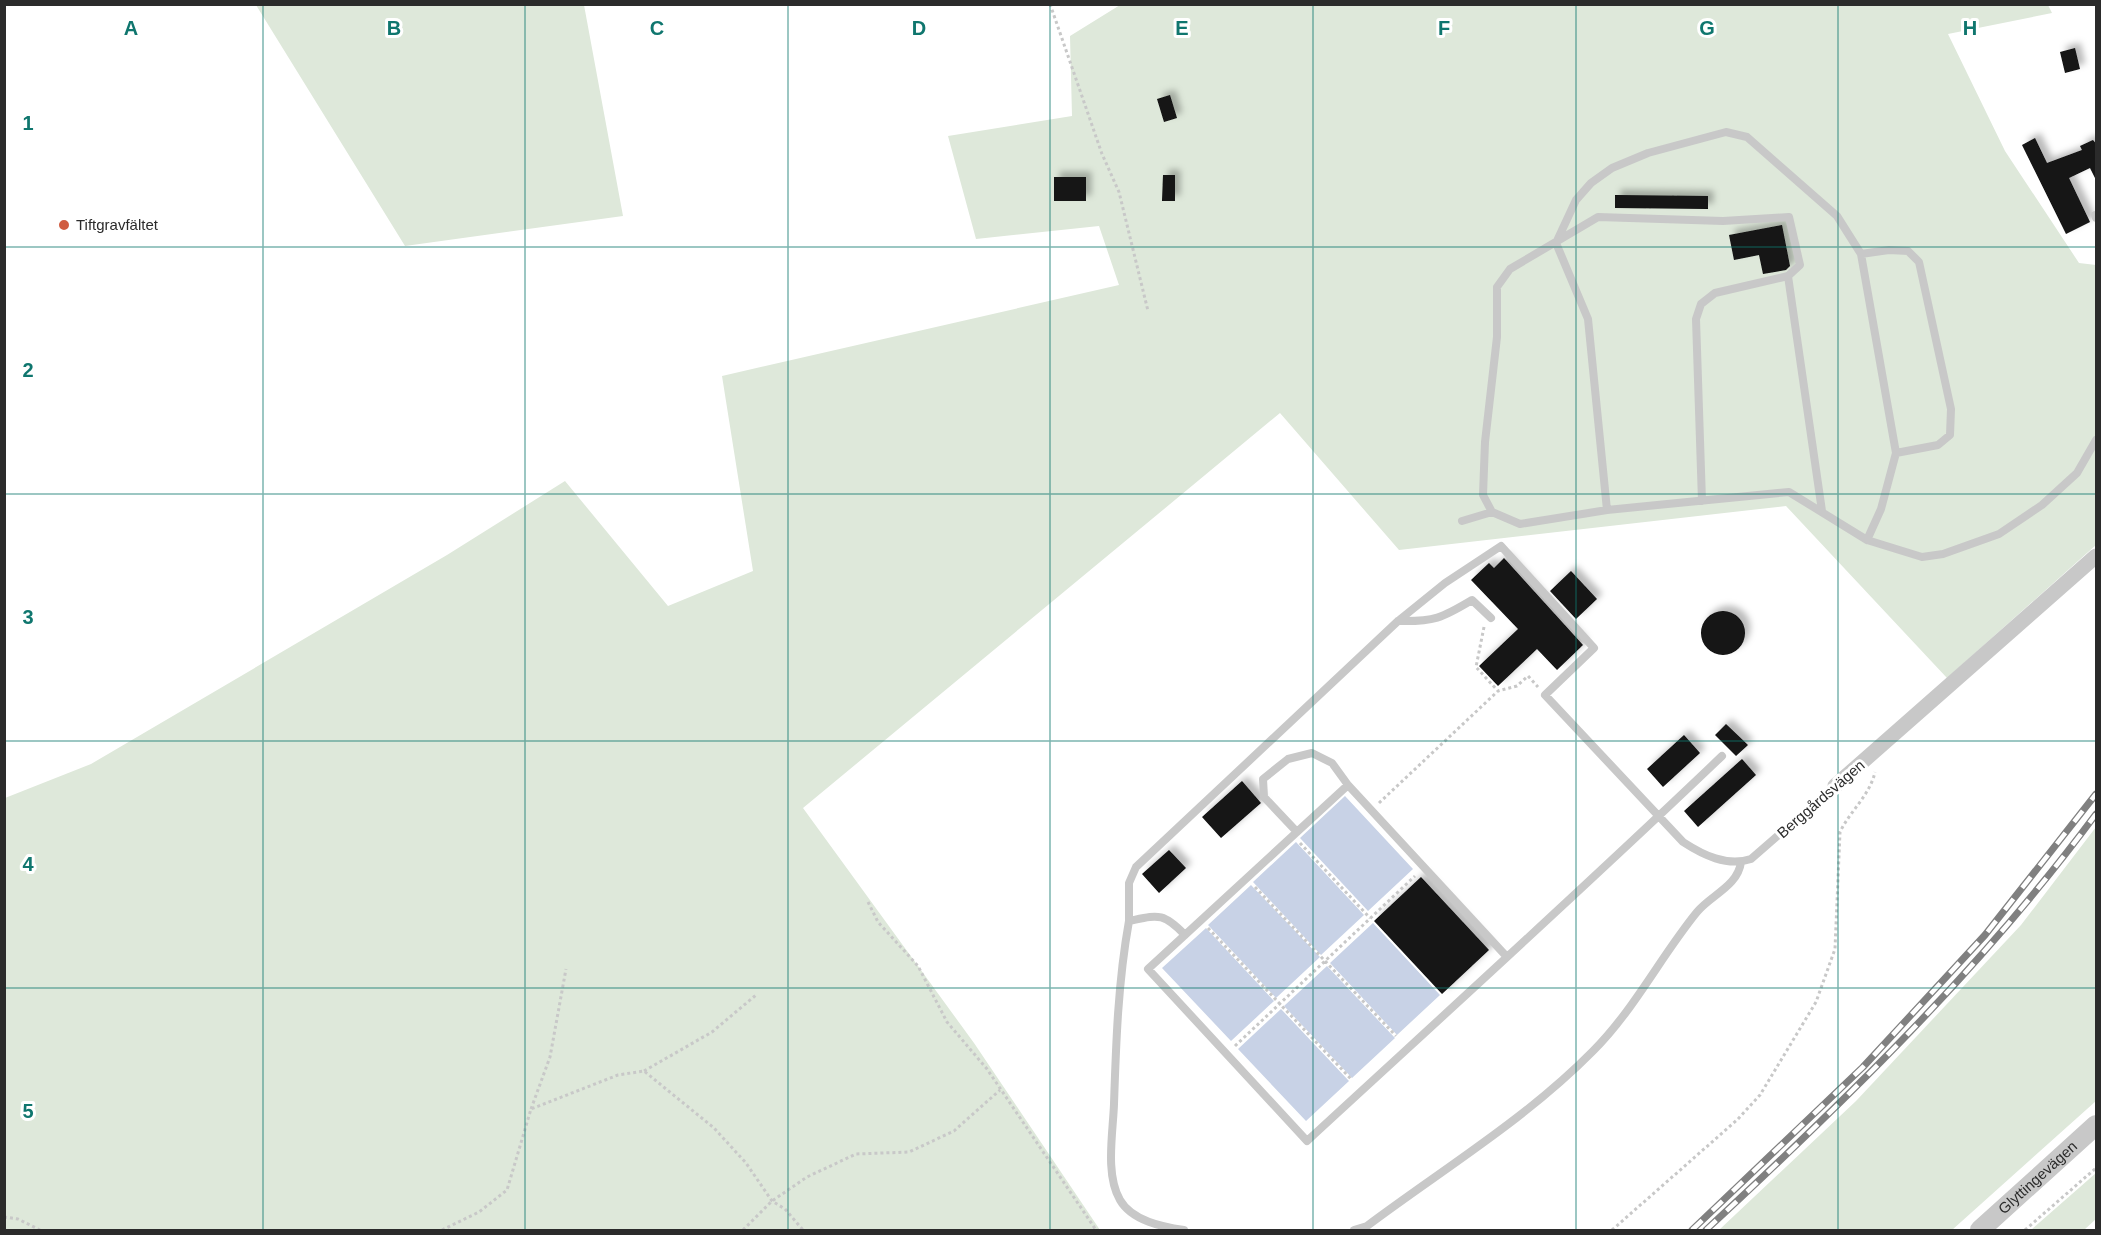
<svg xmlns="http://www.w3.org/2000/svg" width="2101" height="1235" font-family="Helvetica,sans-serif">
<style>
.green{fill:#dee8da}
.water{fill:#c8d2e6}
.building{fill:#121212;filter:url(#shadow)}
.lines{fill:none;stroke-linecap:round;stroke-linejoin:round}
.path{stroke:#c8c8c8;stroke-width:3;stroke-dasharray:3 3;stroke-linecap:butt}
.service{stroke:#c8c8c8;stroke-width:8}
.minor{stroke:#c8c8c8;stroke-width:15}
.tertiary{stroke:#c8c8c8;stroke-width:20}
.rail-casing{stroke:#808080;stroke-width:7}
.rail{stroke:#fff;stroke-width:4.5;stroke-dasharray:14;stroke-linecap:butt}
.grid{fill:none;stroke:#0f766e;stroke-width:1.5;stroke-opacity:0.55}
.poi-dot{fill:#d05c40;stroke:#fff;stroke-width:2}
.labels{text-anchor:middle;stroke-width:6;stroke-linejoin:round;paint-order:stroke}
.poi-label{font-size:15px;fill:#2b2b2b;stroke:#fff;text-anchor:start}
.street-label{font-size:15px;fill:#2b2b2b;stroke:#fff}
.grid-label{font-size:20px;text-anchor:middle;font-weight:bold;fill:#0f766e;stroke:#fff;stroke-width:6;stroke-linejoin:round;paint-order:stroke}
</style>
<defs>
<filter id="shadow"><feDropShadow dx="5.5" dy="-5.5" stdDeviation="3" flood-color="#0004"/></filter>
</defs>
<rect width="100%" height="100%" fill="#fff"/>
<path class="green" d="M256 5H584L623 216 405 246Z
M1120 5H2048L2052 13 1948 34 2005 151 2079 263 2096 265V545L1947 678 1786 506 1399 550 1280 413 803 808 974 1043 1100 1230H5V798L91 764 447 555 565 481 668 606 753 571 722 376 1119 285 1099 226 976 239 948 136 1072 116 1070 36Z
M2096 827V1101L1952 1230H1719L1856 1101 2021 925Z
M2096 1173V1219L2084 1230H2031Z"/>
<path class="water" d="M1345 796 1413 869 1368 911 1300 838Z
M1296 842 1364 915 1321 955 1253 882Z
M1251 885 1320 957 1276 998 1208 925Z
M1373 923 1440 995 1397 1035 1330 963Z
M1206 928 1274 1001 1231 1041 1162 968Z
M1327 966 1395 1038 1352 1078 1284 1006Z
M1281 1009 1349 1081 1306 1121 1238 1049Z"/>
<path class="building" d="M2075 48 2080 69 2065 73 2060 52Z
M1170 95 1177 118 1164 122 1157 99Z
M2035 138 2047 163 2082 150 2080 146 2093 140 2097 145V182L2090 168 2069 178 2090 222 2066 234 2022 145Z
M1163 175H1175V201H1162Z
M1054 177H1086V201H1054Z
M1615 195 1708 196V209L1615 208Z
M1782 225 1790 266 1786 270 1763 274 1759 255 1734 260 1729 235Z
M1504 558 1583 645 1557 670 1537 649 1498 686 1479 666 1518 629 1471 580 1489 563 1494 568Z
M1571 571 1597 599 1576 619 1550 591Z
M1701 633a22 22 0 1 1 44 0a22 22 0 1 1-44 0Z
M1726 724 1748 745 1736 756 1715 735Z
M1684 735 1700 753 1663 787 1647 769Z
M1742 759 1756 775 1698 827 1684 811Z
M1242 781 1261 803 1221 838 1202 817Z
M1169 850 1186 868 1159 893 1142 874Z
M1421 877 1489 950 1442 994 1374 921Z"/>
<g class="lines">
<path class="path" d="M1050 4 1102 154 1119 192 1148 311
M1484 627 1476 667 1498 691 1517 686 1528 676 1538 687
M1379 803 1498 691
M1300 843 1370 918
M1255 887 1396 1036
M868 902 878 922 918 966 947 1022 987 1069 1096 1230
M1208 928 1351 1079
M1235 1046 1415 876
M644 1071 712 1032 756 995
M531 1109 550 1057 566 969
M4 1217 18 1219 40 1230
M442 1230 479 1212 507 1190 531 1109 618 1075 644 1071 714 1128 746 1163 772 1201 785 1209 803 1230
M743 1230 772 1201 807 1177 856 1154 909 1152 954 1131 1000 1090
M1612 1230 1737 1120 1760 1095 1816 1002 1835 949 1840 832C1850 811 1870 795 1875 772
M2025 1230 2096 1168"/>
<path class="service" d="M2095 215 2096 218
M1861 254 1889 250 1908 251 1919 262 1951 409 1950 435 1938 445 1896 453
M1702 501 1696 319 1701 304 1715 293 1788 276
M1607 510 1588 319 1556 243 1576 200 1591 183 1612 168 1648 153 1726 132 1747 137 1837 216 1861 254 1896 453 1881 509 1867 540
M1822 511 1788 276 1800 265 1789 217 1723 221 1598 217 1510 269 1497 287V337L1485 442 1483 495 1492 512 1520 524 1607 510 1789 492 1867 540 1922 557 1943 554 1999 534 2042 505 2077 473 2096 440
M1462 521 1492 512
M1398 621C1434 622 1442 618 1472 600L1491 618
M1297 832 1264 797 1263 779 1288 759 1312 753 1332 763 1348 785
M1129 921V883L1136 867 1398 621 1445 583 1501 546 1594 648 1545 695 1683 842C1703 855 1727 867 1751 859L1835 786
M1507 957 1348 785 1148 969 1307 1141C1446 1013 1586 886 1722 756
M1184 1230C1163 1227 1132 1221 1120 1200 1105 1174 1113 1133 1114 1104 1116 1043 1118 982 1129 921 1158 915 1163 912 1185 935
M1354 1230 1367 1226C1443 1169 1526 1119 1593 1051 1634 1010 1661 956 1697 912 1711 895 1738 886 1741 862"/>
<path class="minor" d="M1835 786 2096 556"/>
<path class="tertiary" id="s1" d="M1980 1230 2096 1125"/>
<g class="rail-casing">
<path id="rail" d="M1692 1230 1863 1067 1985 935 2096 794
M1706 1230C1846 1100 1982 968 2096 814"/>
</g>
<use href="#rail" class="rail"/>
</g>
<path class="grid" d="M263 4V1230M525 4V1230M788 4V1230M1050 4V1230M1313 4V1230M1576 4V1230M1838 4V1230M4 247H2096M4 494H2096M4 741H2096M4 988H2096"/>
<circle class="poi-dot" cx="64" cy="225" r="6"/>
<g class="labels">
<g class="poi-label">
<text x="76" y="230">Tiftgravfältet</text>
</g>
<g class="street-label">
<text transform="translate(1821 799) rotate(-41)" y="5">Berggårdsvägen</text>
<text dy="5" stroke="none"><textPath href="#s1" startOffset="78">Glyttingevägen</textPath></text>
</g>
</g>
<g class="grid-label">
<text x="131" y="35">A</text>
<text x="394" y="35">B</text>
<text x="657" y="35">C</text>
<text x="919" y="35">D</text>
<text x="1182" y="35">E</text>
<text x="1444" y="35">F</text>
<text x="1707" y="35">G</text>
<text x="1970" y="35">H</text>
<text x="28" y="130">1</text>
<text x="28" y="377">2</text>
<text x="28" y="624">3</text>
<text x="28" y="871">4</text>
<text x="28" y="1118">5</text>
</g>
<rect width="2101" height="1235" fill="none" stroke="#2b2b2b" stroke-width="12"/>
</svg>
